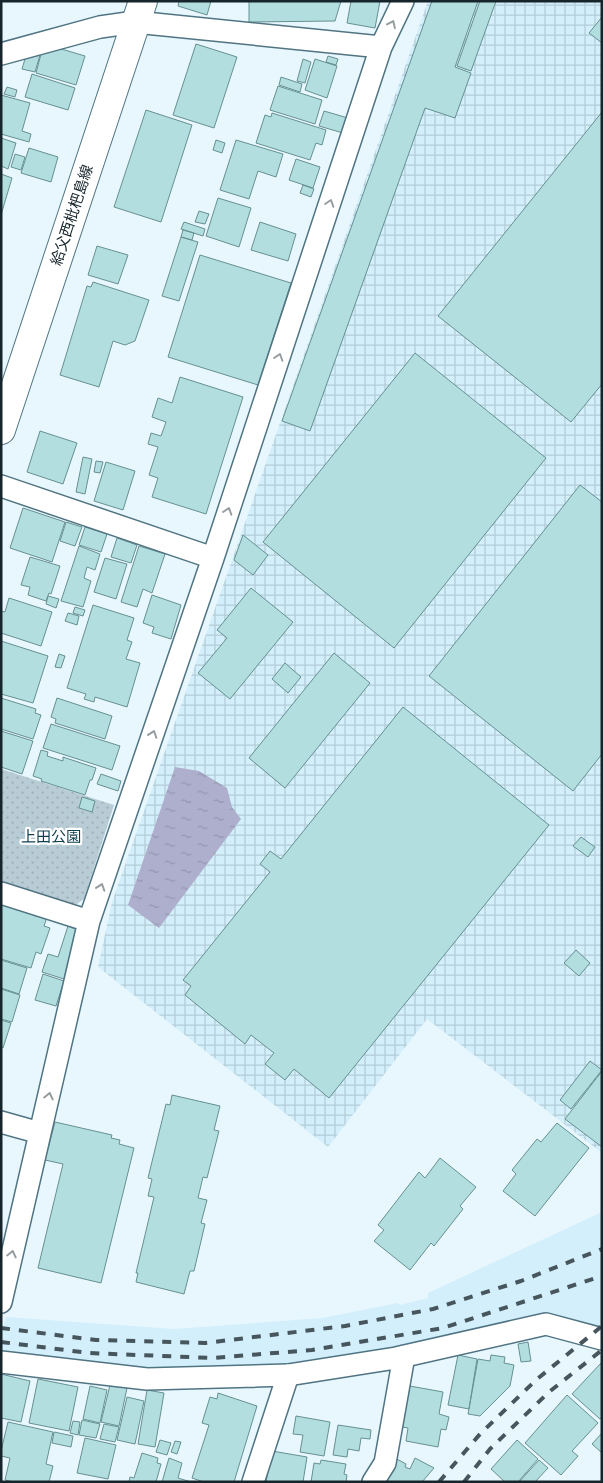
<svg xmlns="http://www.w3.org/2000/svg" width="603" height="1483" font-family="'IBM Plex Sans','Noto Sans JP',sans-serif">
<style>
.built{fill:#d3effb}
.industrial{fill:url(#industrial-grid)}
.grass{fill:url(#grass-dots)}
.water{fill:url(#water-ripples)}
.building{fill:#b2dedf;stroke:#669091}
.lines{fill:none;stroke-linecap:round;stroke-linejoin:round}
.street-casing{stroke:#507482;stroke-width:24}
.secondary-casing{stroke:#507482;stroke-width:30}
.street{stroke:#fff;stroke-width:21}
.secondary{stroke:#fff;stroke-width:28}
.rail{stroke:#47565c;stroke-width:4;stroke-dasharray:9 9;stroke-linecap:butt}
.oneway{stroke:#969da0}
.labels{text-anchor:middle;stroke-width:4.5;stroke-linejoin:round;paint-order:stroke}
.street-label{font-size:15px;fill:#16252b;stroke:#fff}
.park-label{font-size:15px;fill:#104050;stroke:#fff}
</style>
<defs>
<pattern id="industrial-grid" width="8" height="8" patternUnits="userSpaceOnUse" patternTransform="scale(1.25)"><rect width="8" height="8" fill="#d3effb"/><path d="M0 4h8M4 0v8" fill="none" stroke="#b4cdd7"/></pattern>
<pattern id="grass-dots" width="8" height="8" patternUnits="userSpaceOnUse" patternTransform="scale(1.25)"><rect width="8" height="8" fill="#b8ccd5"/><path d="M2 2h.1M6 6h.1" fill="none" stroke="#9dafb7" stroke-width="1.8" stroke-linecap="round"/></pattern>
<pattern id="water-ripples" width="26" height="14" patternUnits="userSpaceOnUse" patternTransform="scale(1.25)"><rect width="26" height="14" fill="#adafcc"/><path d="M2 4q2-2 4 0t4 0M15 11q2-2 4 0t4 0" fill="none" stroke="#9496af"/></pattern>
</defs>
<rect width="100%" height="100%" fill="#e8f7fe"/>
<path class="built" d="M602 1212V1332L543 1319 375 1353 290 1366 145 1369 1 1358V1337L6 1317 174 1329 322 1318 398 1303 400 1305 428 1298V1293Z"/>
<path class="industrial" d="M428 1H602V1153L427 1019 328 1147 98 967 112 902Z"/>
<path class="grass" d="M1 769 114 805 84 899 74 906 1 883Z"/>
<path class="water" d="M175 767 199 771 227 788 232 807 241 819 159 928 128 905Z"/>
<path class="building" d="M179 1H211L207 15 178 6Z
M249 1H341L335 21 249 22Z
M351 1H380L375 28 347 23Z
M432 1H478L455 67 471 73 455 118 425 108 310 431 282 421Z
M480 1H496L471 71 457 66Z
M602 17V43L589 33Z
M196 44 237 57 214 128 173 115Z
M58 48 85 56 76 85 36 73 41 54Z
M40 55 35 72 22 69 25 59Z
M328 56 338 59 336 65 326 62Z
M303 59 311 62 305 83 297 81Z
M315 59 337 66 327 98 305 90Z
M32 74 75 88 68 110 25 97Z
M281 77 302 84 300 92 279 85Z
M278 86 322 100 315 124 270 110Z
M7 87 17 90 15 97 4 94Z
M1 95 30 103 22 131 31 134 29 142 1 134Z
M146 110 192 125 161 222 114 207Z
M324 111 348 118 343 133 319 126Z
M602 112V384L571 422 438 316Z
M272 113 326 130 322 145 316 143 310 160 256 143 265 115 271 117Z
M1 138 16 143 8 169 1 166Z
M216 140 225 143 222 153 213 150Z
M236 140 283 154 276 177 258 171 249 199 220 190Z
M29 148 58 157 51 182 21 173Z
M15 154 25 157 21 170 11 167Z
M296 159 320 167 313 188 289 180Z
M1 174 12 178 1 215Z
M303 185 314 189 311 197 300 193Z
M218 198 251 208 239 247 206 236Z
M199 211 209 214 205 224 195 222Z
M184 222 205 229 203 236 181 229Z
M260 222 296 234 288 261 251 250Z
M183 230 194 233 192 240 181 237Z
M181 237 198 242 179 301 162 296Z
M97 246 128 255 118 284 88 275Z
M200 255 291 283 258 385 168 357Z
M93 282 149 300 135 341 125 345 113 341 99 387 60 375 87 286 91 287Z
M415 353 546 458 394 648 263 542Z
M180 377 243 397 206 514 152 497 158 478 149 475 158 447 148 444 151 433 161 436 166 422 152 417 158 398 172 403Z
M40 431 77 443 63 484 27 472Z
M83 457 92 459 85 494 76 492Z
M96 461 103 462 100 473 94 472Z
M106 462 135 471 123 510 94 501Z
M580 485 602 502V754L573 791 429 676Z
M23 508 65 522 52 562 10 548Z
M66 522 82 527 75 546 60 541Z
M85 527 107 534 101 552 79 545Z
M243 535 268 555 253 575 234 560Z
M117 538 137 545 131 563 111 557Z
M79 546 100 554 95 570 87 567 84 578 91 581 83 607 61 601Z
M139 546 165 554 152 593 143 589 137 607 121 602Z
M30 557 60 566 51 594 49 593 46 601 28 595 30 587 21 585Z
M105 558 127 564 116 599 94 592Z
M251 588 293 622 230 699 198 673 227 638 217 630Z
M152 595 181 605 171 639 152 633 154 627 143 623Z
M48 596 59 599 56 608 46 604Z
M9 598 52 612 41 646 1 633V611L5 612Z
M93 605 134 618 127 640 132 642 126 659 140 663 127 707 95 697 94 702 84 699 86 694 67 688Z
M75 607 85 610 83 616 73 613Z
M68 613 79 616 77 625 65 621Z
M1 641 48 656 33 703 1 694Z
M334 653 370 683 285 788 249 758Z
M59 654 65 656 61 668 55 667Z
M285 663 301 677 288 693 272 679Z
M1 698 36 709 35 713 41 715 33 739 1 729Z
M57 698 112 716 105 739 55 723 56 719 51 717Z
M403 707 549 825 329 1098 294 1069 285 1080 265 1064 274 1053 251 1035 245 1044 185 995 191 986 183 980 270 872 260 864 270 851 281 859Z
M51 724 120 746 112 770 43 748Z
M1 731 33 741 22 774 1 767Z
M41 750 48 752 47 756 63 761V757L96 768 92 780H90L85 795 41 781 42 779 33 776Z
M101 774 121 781 118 791 97 784Z
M82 797 95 801 92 812 79 808Z
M581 837 595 847 588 857 573 846Z
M1 903 47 917 44 926 50 928 41 954 36 952 31 968 1 959Z
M68 926 76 929 64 979 42 972 48 954 58 957Z
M576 950 590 963 579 976 564 963Z
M1 960 27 968 19 994 1 988Z
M43 974 64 981 56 1006 35 1000Z
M1 989 20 995 12 1022 1 1019Z
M1 1020 11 1023 3 1048 1 1047Z
M590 1061 602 1070 571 1109 560 1100Z
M602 1071V1147L565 1119Z
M172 1095 220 1106 214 1130 219 1131 207 1178 203 1177 198 1198 207 1200 201 1223 205 1224 194 1271H190L184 1294 136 1282 138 1273H136L154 1197 148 1196 152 1179 148 1178 166 1104 170 1105Z
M55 1122 112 1135 111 1138 120 1140 119 1144 134 1148 101 1283 38 1268 63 1164 45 1160Z
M557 1123 589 1148 535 1216 503 1191 516 1174 512 1170 537 1139 541 1142Z
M440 1158 476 1187 460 1206 463 1209 434 1246 431 1243 410 1270 374 1241 384 1230 378 1225 419 1172 425 1178Z
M528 1342 531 1361 521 1362 518 1344Z
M458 1355 477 1359 469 1409 448 1405Z
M491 1355 505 1357 504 1363 514 1365 510 1386 480 1416 468 1414 478 1359 490 1361Z
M602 1362V1417L600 1419 572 1394Z
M1 1374 30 1381 21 1422 1 1418Z
M38 1379 78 1387 69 1431 29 1423Z
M110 1385 127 1388 119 1426 101 1422Z
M90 1386 107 1390 100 1423 83 1419Z
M410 1386 443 1392 439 1414 449 1417 446 1430 441 1429 438 1447 406 1441 408 1428 402 1427Z
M147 1390 164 1393 155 1447 138 1444Z
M218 1393 257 1406 234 1482H204L192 1478 209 1425 202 1423 210 1397 217 1399Z
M567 1395 598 1423 572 1451 578 1456 561 1475 525 1443Z
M127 1397 144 1401 135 1444 117 1440Z
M296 1416 330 1422 324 1456 300 1452 303 1435 293 1434Z
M82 1420 100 1424 96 1438 79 1435Z
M73 1421 80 1422 78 1435 70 1433Z
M8 1422 53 1432 46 1464 53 1466 49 1482H14L5 1480 10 1458 1 1456V1451Z
M104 1424 119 1427 115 1442 100 1439Z
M338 1425 371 1430 370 1439 361 1438 359 1451 348 1449 347 1457 333 1455Z
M54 1432 73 1436 71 1447 52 1443Z
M602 1433V1453L592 1444Z
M85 1438 116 1445 108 1479 77 1473Z
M160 1440 171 1443 167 1455 156 1452Z
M517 1440 538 1459 518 1482H505L491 1469Z
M175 1441 181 1442 177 1454 171 1452Z
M272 1451 307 1457 303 1482H266Z
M142 1453 158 1458 157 1463 161 1464 156 1482H129L130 1477 134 1478Z
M169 1458 182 1463 178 1478 191 1482H162Z
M395 1458 406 1464 405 1467 410 1469 415 1458 434 1468 422 1482H389L385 1479Z
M321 1460 346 1464 344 1474 347 1475 346 1482H311L314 1463 320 1464Z
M539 1460 548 1468 535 1482H519Z"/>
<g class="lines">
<g class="street-casing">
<path id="street" d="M1 54 100 27 135 22 381 47
M1 486 213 558
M1 893 89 921
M1 1122 40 1133
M1 1302 89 921 213 558 381 47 403 1
M1 1362 147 1379 288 1375 396 1358 546 1324 602 1339
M253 1482 288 1375
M373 1482 385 1463 404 1356"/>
</g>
<g class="secondary-casing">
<path id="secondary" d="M1 430 143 1"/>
</g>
<use href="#street" class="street"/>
<use href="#secondary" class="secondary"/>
<path class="rail" d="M1 1328 96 1340 205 1343 345 1326 433 1309 521 1281 602 1249
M1 1342 89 1353 212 1358 312 1350 443 1328 602 1276
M439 1482 480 1434 536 1380 602 1326
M464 1482 490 1449 549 1392 602 1350"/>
</g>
<defs><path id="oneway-chevron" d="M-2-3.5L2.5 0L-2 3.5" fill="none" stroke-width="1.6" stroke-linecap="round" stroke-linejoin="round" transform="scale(1.25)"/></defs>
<g class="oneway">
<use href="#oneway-chevron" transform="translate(392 24) rotate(-65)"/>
<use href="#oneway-chevron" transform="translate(330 203) rotate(-72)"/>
<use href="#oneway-chevron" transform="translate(279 357) rotate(-72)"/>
<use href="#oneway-chevron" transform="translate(228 511) rotate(-72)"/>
<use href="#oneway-chevron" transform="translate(153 734) rotate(-71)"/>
<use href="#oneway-chevron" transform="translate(101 887) rotate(-71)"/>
<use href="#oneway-chevron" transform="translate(49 1096) rotate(-77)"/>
<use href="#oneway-chevron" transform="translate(12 1254) rotate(-77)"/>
</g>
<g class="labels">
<g class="street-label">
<text transform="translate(72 215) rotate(-72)" y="5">給父西枇杷島線</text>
</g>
<g class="park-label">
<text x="51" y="842">上田公園</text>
</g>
</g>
<rect width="603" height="1483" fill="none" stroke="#16252b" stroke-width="5"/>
</svg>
